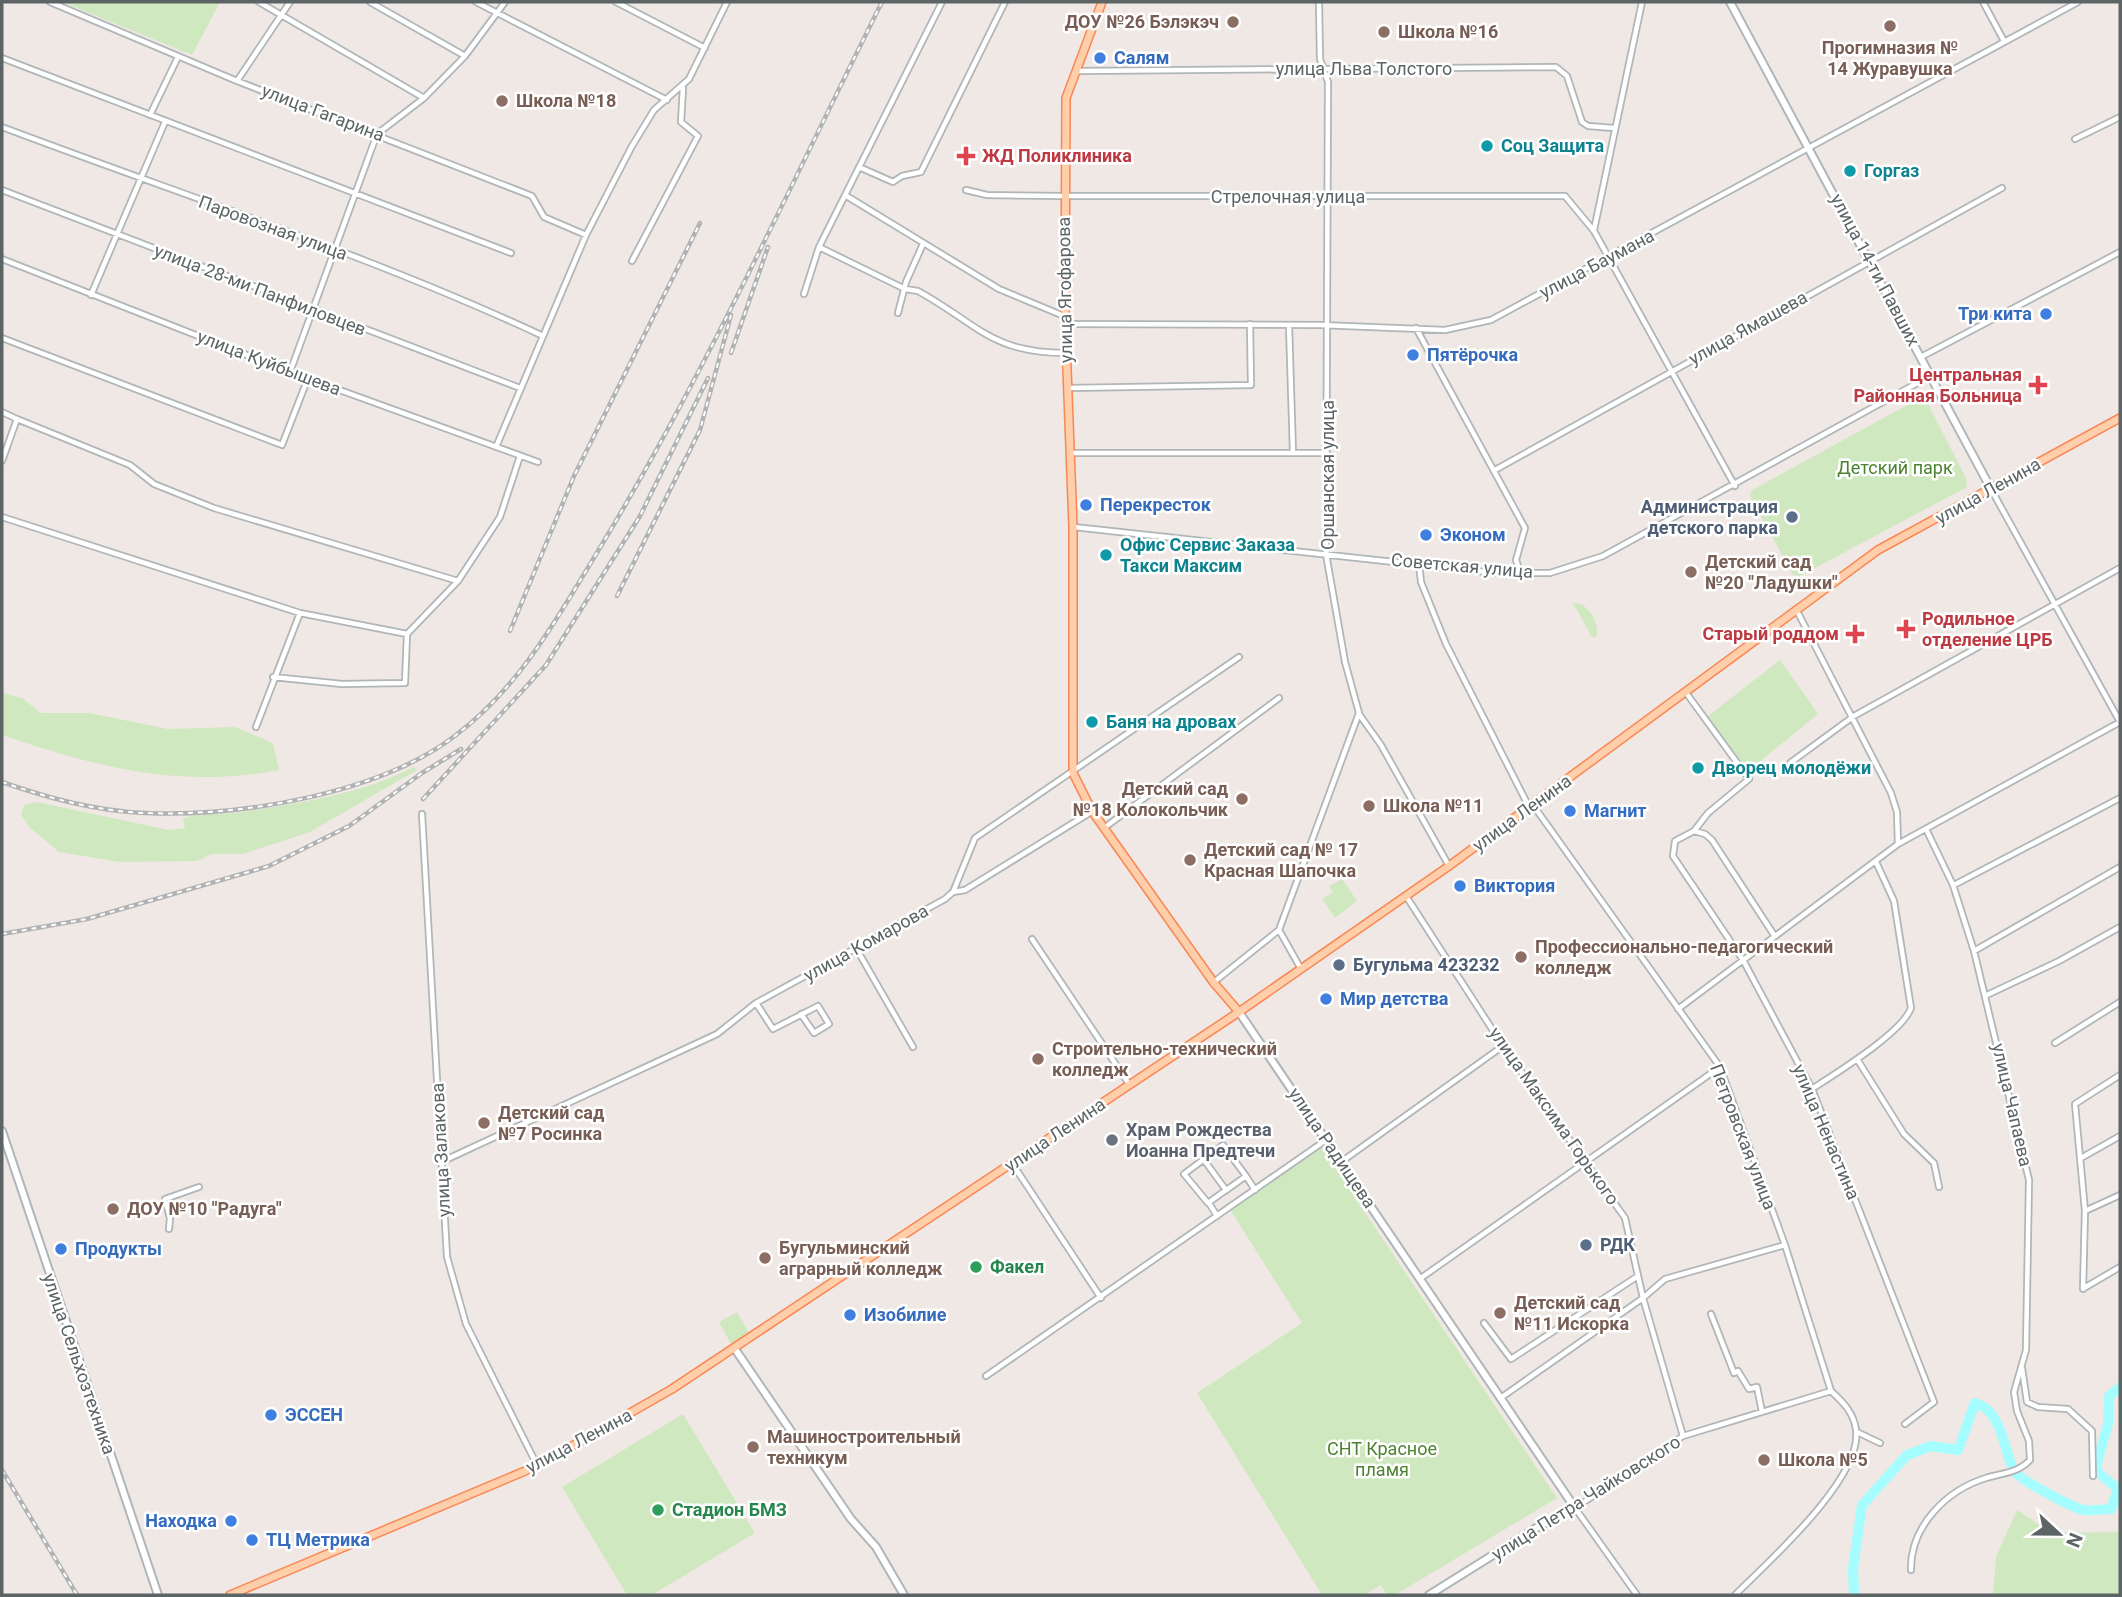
<svg xmlns="http://www.w3.org/2000/svg" width="2122" height="1597" font-family="Roboto,sans-serif">
<style>
.green{fill:#d0e8c0}
.lines{fill:none;stroke-linecap:round;stroke-linejoin:round}
.river{stroke:#a5fdff;stroke-width:10}
.street-casing{stroke:#b0b6b8;stroke-width:8}
.secondary-casing{stroke:#afb6b8;stroke-width:10}
.primary-casing{stroke:#f98754;stroke-width:10}
.street{stroke:#fff;stroke-width:4.5}
.secondary{stroke:#fff;stroke-width:6}
.primary{stroke:#ffceaa;stroke-width:7}
.rail-casing{stroke:#b1b2b3;stroke-width:4.5}
.rail{stroke:#fff;stroke-width:2;stroke-dasharray:5;stroke-linecap:butt}
.education-dot{fill:#8d6e63;stroke:#fff;stroke-width:2.5}
.shop-dot{fill:#3f7fe0;stroke:#fff;stroke-width:2.5}
.culture-dot{fill:#0f9aa8;stroke:#fff;stroke-width:2.5}
.health-dot{fill:#e0444e;stroke:#fff;stroke-width:2.5}
.service-dot{fill:#5c6f8a;stroke:#fff;stroke-width:2.5}
.worship-dot{fill:#6b7280;stroke:#fff;stroke-width:2.5}
.leisure-dot{fill:#2e9e5b;stroke:#fff;stroke-width:2.5}
.labels{text-anchor:middle;stroke-width:5;stroke-linejoin:round;paint-order:stroke}
.education-label{font-size:18px;font-weight:bold;fill:#785e54;stroke:#fff;text-anchor:start}
.shop-label{font-size:18px;font-weight:bold;fill:#366cbe;stroke:#fff;text-anchor:start}
.street-label{font-size:18px;fill:#5c6466;stroke:#fff}
.culture-label{font-size:18px;font-weight:bold;fill:#0d838f;stroke:#fff;text-anchor:start}
.health-label{font-size:18px;font-weight:bold;fill:#be3a42;stroke:#fff;text-anchor:start}
.park-label{font-size:18px;fill:#4d8230;stroke:#fff}
.service-label{font-size:18px;font-weight:bold;fill:#4e5e75;stroke:#fff;text-anchor:start}
.worship-label{font-size:18px;font-weight:bold;fill:#5b616d;stroke:#fff;text-anchor:start}
.leisure-label{font-size:18px;font-weight:bold;fill:#27864d;stroke:#fff;text-anchor:start}
</style>
<rect width="100%" height="100%" fill="#f0e8e4"/>
<path class="green" d="M62 2H220L192 55Z
M1920 398H1925L1966 478 1967 487 1800 576 1793 575 1750 496 1752 490Z
M1573 603C1588 602 1601 624 1596 637H1592Z
M1780 660 1818 714 1747 772 1708 716Z
M2 693 22 698 41 713H89L168 729 235 727 273 743 279 770C177 789 97 767 2 735Z
M414 767 417 770 310 832 243 854H212L197 861 120 862 59 852 29 827 21 815 24 805 37 802 169 830 185 828 183 819C200 811 223 815 242 812 300 803 362 794 414 767Z
M1342 879 1357 901 1335 918 1322 899 1333 892 1329 886Z
M1318 1143 1557 1498 1395 1595H1387L1381 1585 1364 1595H1322L1197 1393 1302 1323 1227 1205Z
M737 1312 749 1333 731 1344 719 1322Z
M683 1414 755 1533 652 1595H627L562 1487Z
M2017 1510 2052 1533 2120 1532V1595H1993L1996 1557Z"/>
<g class="lines">
<path class="river" d="M1854 1595 1853 1568 1862 1505 1907 1455 1931 1446 1958 1450 1975 1403C2003 1411 2003 1450 2014 1471 2020 1480 2073 1508 2084 1510 2092 1511 2103 1509 2111 1509L2118 1489 2095 1470 2108 1424 2109 1396 2120 1387"/>
<g class="street-casing">
<path id="street" d="M50 2 237 81 532 196 544 217 586 235
M259 2 424 98
M370 2 465 56
M476 2 667 100
M616 2 705 48
M1983 2 2004 41
M2 58 511 253
M1077 71 1556 67 1567 76 1582 122 1588 126 1614 128
M237 81 290 2
M150 115 178 57
M2 127C182 195 367 254 541 335
M2075 139 2120 117
M859 167 893 182 902 176 921 172 1005 2
M2 190 520 388
M966 190 987 195 1064 196H1565L1594 231 1735 486
M845 195 999 289 1064 316
M1594 230 1642 2
M819 247 905 289 918 291C978 324 991 353 1066 353
M2 259 290 372 538 462
M632 261 698 136 681 122 683 88
M804 294 819 247 942 2
M91 295 165 122
M898 313 906 282 923 244
M1066 324 1320 325 1445 330 1491 320 2078 2
M1289 325 1293 453
M1416 328 1525 528 1516 560 1521 575
M2 338 282 445 308 378
M1921 357 2120 252
M290 372 377 134 424 98 465 56 505 2
M1068 388 1251 385 1250 324
M2 412 17 419 2 461
M17 419 130 465 154 484 214 508 458 581
M496 447 586 235 632 146 654 110 689 79 727 2
M1071 453H1327
M1495 470 2002 188
M1991 489 2120 722
M2 517 300 613 407 634
M1074 527 1495 573H1550L1603 556 1930 376
M1419 564 1421 582 1446 644 1529 807
M1796 609 1891 793 1897 812 1898 844
M273 677 342 684 405 683 407 634 458 581 500 517 520 456
M1687 694 1749 779 1708 813 1694 831 1675 841 1673 856 1743 960 1812 1089 1934 1402 1905 1424
M1359 714 1381 745 1449 866
M256 727 300 613
M1790 763 1854 716 2120 568
M1533 805 1720 1067 1785 1245 1831 1391C1843 1402 1854 1413 1856 1430 1863 1478 1767 1563 1735 1595
M422 814 447 1257 466 1324 537 1465
M1104 828 1279 698
M1694 831 1705 834 1712 840 1774 935
M1954 885 2120 798
M953 892 965 890 1091 812
M1406 896 1503 1046 1625 1218 1643 1298 1683 1436
M1032 939 1129 1084
M856 948 913 1047
M1974 951 2120 867
M1301 969 1279 930 1359 713 1345 662 1326 554 1328 82 1320 59 1319 2
M1214 982 1279 930
M1987 995 2059 961 2120 927
M756 1003 773 1029 818 1006 829 1024 814 1033 801 1014
M1678 1009 1898 844 2120 722
M2055 1043 2120 1002
M1857 1059 1904 1134 1934 1163 1939 1187
M1812 1089C1836 1073 1902 1033 1911 1008L1894 901 1876 862
M2081 1158 2120 1136
M1204 1160 1226 1190 1208 1203 1184 1174 1223 1145 1246 1176
M441 1162 717 1034 756 1003 945 899 953 892 975 838 1239 657
M1341 1162 1503 1046
M1012 1163 1101 1298
M1225 1191 1246 1176 1255 1190
M1209 1203 1217 1216
M2085 1211 2120 1195
M169 1229 170 1218 165 1199 199 1187
M1421 1278 1720 1067
M2084 1288 2120 1267
M2083 1289 2085 1211 2075 1104 2120 1075
M1711 1314 1734 1373 1738 1371 1749 1389 1757 1387 1762 1412
M1484 1323 1511 1359 1638 1276
M2022 1368 2027 1402 2038 1407 2068 1409 2092 1431 2093 1476
M986 1376 1326 1140
M1502 1397 1643 1298 1665 1279 1785 1245
M1857 1432 1880 1443
M1911 1570C1910 1526 1947 1490 1986 1478 2002 1473 2018 1473 2030 1460L2029 1441 2017 1411 2014 1392 2026 1350 2029 1180 1974 951 1953 885 1926 829
M1637 1595 1575 1508 1683 1436 1831 1391"/>
</g>
<g class="secondary-casing">
<path id="secondary" d="M1730 2 1991 489
M1239 1012 1575 1508 1541 1525 1429 1595
M2 1131 158 1595
M735 1349 851 1519 876 1547 904 1595"/>
</g>
<g class="primary-casing">
<path id="primary" d="M1102 2 1066 98 1065 316 1073 527V773L1092 811 1214 983 1239 1012
M230 1595 537 1466 672 1389 1239 1012 1449 866 1878 550 2120 418"/>
</g>
<use href="#street" class="street"/>
<use href="#secondary" class="secondary"/>
<use href="#primary" class="primary"/>
<g class="rail-casing">
<path id="rail" d="M731 353 768 247
M617 596 700 430 731 315
M510 631 574 476 700 223
M2 782C48 798 95 811 145 813 240 817 380 794 456 735 521 686 559 615 601 546 706 372 791 184 882 2
M423 799 546 665 640 516 708 378
M2 934 87 919 269 866 349 826 422 773 461 749
M2 1470 77 1595"/>
</g>
<use href="#rail" class="rail"/>
</g>
<g class="education-dot">
<circle cx="1233" cy="22" r="7"/>
<circle cx="1890" cy="26" r="7"/>
<circle cx="1384" cy="32" r="7"/>
<circle cx="502" cy="101" r="7"/>
<circle cx="1691" cy="572" r="7"/>
<circle cx="1242" cy="799" r="7"/>
<circle cx="1369" cy="806" r="7"/>
<circle cx="1190" cy="860" r="7"/>
<circle cx="1521" cy="957" r="7"/>
<circle cx="1038" cy="1059" r="7"/>
<circle cx="484" cy="1123" r="7"/>
<circle cx="113" cy="1209" r="7"/>
<circle cx="765" cy="1258" r="7"/>
<circle cx="1500" cy="1313" r="7"/>
<circle cx="753" cy="1447" r="7"/>
<circle cx="1764" cy="1460" r="7"/>
</g>
<g class="shop-dot">
<circle cx="1100" cy="58" r="7"/>
<circle cx="2046" cy="314" r="7"/>
<circle cx="1413" cy="355" r="7"/>
<circle cx="1086" cy="505" r="7"/>
<circle cx="1426" cy="535" r="7"/>
<circle cx="1570" cy="811" r="7"/>
<circle cx="1460" cy="886" r="7"/>
<circle cx="1326" cy="999" r="7"/>
<circle cx="61" cy="1249" r="7"/>
<circle cx="850" cy="1315" r="7"/>
<circle cx="271" cy="1415" r="7"/>
<circle cx="231" cy="1521" r="7"/>
<circle cx="252" cy="1540" r="7"/>
</g>
<g class="culture-dot">
<circle cx="1487" cy="146" r="7"/>
<circle cx="1850" cy="171" r="7"/>
<circle cx="1106" cy="555" r="7"/>
<circle cx="1092" cy="722" r="7"/>
<circle cx="1698" cy="768" r="7"/>
</g>
<g class="health-dot">
<path d="M962.5 145.5h7v7h7v7h-7v7h-7v-7h-7v-7h7z"/>
<path d="M2034.5 374.5h7v7h7v7h-7v7h-7v-7h-7v-7h7z"/>
<path d="M1902.5 618.5h7v7h7v7h-7v7h-7v-7h-7v-7h7z"/>
<path d="M1851.5 623.5h7v7h7v7h-7v7h-7v-7h-7v-7h7z"/>
</g>
<g class="service-dot">
<circle cx="1792" cy="517" r="7"/>
<circle cx="1339" cy="965" r="7"/>
<circle cx="1586" cy="1245" r="7"/>
</g>
<circle class="worship-dot" cx="1112" cy="1140" r="7"/>
<g class="leisure-dot">
<circle cx="976" cy="1267" r="7"/>
<circle cx="658" cy="1510" r="7"/>
</g>
<g class="labels">
<g class="education-label">
<text x="1219" y="28" text-anchor="end">ДОУ №26 Бэлэкэч</text>
<text x="1398" y="38">Школа №16</text>
<text x="1890" y="54" text-anchor="middle">Прогимназия №<tspan x="1890" dy="21">14 Журавушка</tspan></text>
<text x="516" y="107">Школа №18</text>
<text x="1705" y="568">Детский сад<tspan x="1705" dy="21">№20 "Ладушки"</tspan></text>
<text x="1228" y="795" text-anchor="end">Детский сад<tspan x="1228" dy="21">№18 Колокольчик</tspan></text>
<text x="1383" y="812">Школа №11</text>
<text x="1204" y="856">Детский сад № 17<tspan x="1204" dy="21">Красная Шапочка</tspan></text>
<text x="1535" y="953">Профессионально-педагогический<tspan x="1535" dy="21">колледж</tspan></text>
<text x="1052" y="1055">Строительно-технический<tspan x="1052" dy="21">колледж</tspan></text>
<text x="498" y="1119">Детский сад<tspan x="498" dy="21">№7 Росинка</tspan></text>
<text x="127" y="1215">ДОУ №10 "Радуга"</text>
<text x="779" y="1254">Бугульминский<tspan x="779" dy="21">аграрный колледж</tspan></text>
<text x="1514" y="1309">Детский сад<tspan x="1514" dy="21">№11 Искорка</tspan></text>
<text x="767" y="1443">Машиностроительный<tspan x="767" dy="21">техникум</tspan></text>
<text x="1778" y="1466">Школа №5</text>
</g>
<g class="shop-label">
<text x="1114" y="64">Салям</text>
<text x="2032" y="320" text-anchor="end">Три кита</text>
<text x="1427" y="361">Пятёрочка</text>
<text x="1100" y="511">Перекресток</text>
<text x="1440" y="541">Эконом</text>
<text x="1584" y="817">Магнит</text>
<text x="1474" y="892">Виктория</text>
<text x="1340" y="1005">Мир детства</text>
<text x="75" y="1255">Продукты</text>
<text x="864" y="1321">Изобилие</text>
<text x="285" y="1421">ЭССЕН</text>
<text x="217" y="1527" text-anchor="end">Находка</text>
<text x="266" y="1546">ТЦ Метрика</text>
</g>
<g class="street-label">
<text x="1364" y="75">улица Льва Толстого</text>
<text transform="translate(323 113) rotate(21)" y="6">улица Гагарина</text>
<text x="1288" y="203">Стрелочная улица</text>
<text transform="translate(273 228) rotate(20)" y="6">Паровозная улица</text>
<text transform="translate(1597 264) rotate(-28)" y="6">улица Баумана</text>
<text transform="translate(1875 270) rotate(62)" y="6">улица 14-ти Павших</text>
<text transform="translate(260 290) rotate(21)" y="6">улица 28-ми Панфиловцев</text>
<text transform="translate(1065 290) rotate(-91)" y="6">улица Ягофарова</text>
<text transform="translate(1748 328) rotate(-29)" y="6">улица Ямашева</text>
<text transform="translate(269 363) rotate(21)" y="6">улица Куйбышева</text>
<text transform="translate(1328 475) rotate(-90)" y="6">Оршанская улица</text>
<text transform="translate(1988 491) rotate(-29)" y="6">улица Ленина</text>
<text transform="translate(1462 566) rotate(5)" y="6">Советская улица</text>
<text transform="translate(1522 813) rotate(-36)" y="6">улица Ленина</text>
<text transform="translate(866 943) rotate(-29)" y="6">улица Комарова</text>
<text transform="translate(2012 1105) rotate(77)" y="6">улица Чапаева</text>
<text transform="translate(1554 1116) rotate(55)" y="6">улица Максима Горького</text>
<text transform="translate(1826 1132) rotate(67)" y="6">улица Ненастина</text>
<text transform="translate(1055 1135) rotate(-34)" y="6">улица Ленина</text>
<text transform="translate(1743 1137) rotate(69)" y="6">Петровская улица</text>
<text transform="translate(1332 1148) rotate(56)" y="6">улица Радищева</text>
<text transform="translate(441 1150) rotate(-93)" y="6">улица Залакова</text>
<text transform="translate(79 1364) rotate(71)" y="6">улица Сельхозтехника</text>
<text transform="translate(579 1441) rotate(-28)" y="6">улица Ленина</text>
<text transform="translate(1586 1498) rotate(-32)" y="6">улица Петра Чайковского</text>
</g>
<g class="culture-label">
<text x="1501" y="152">Соц Защита</text>
<text x="1864" y="177">Горгаз</text>
<text x="1120" y="551">Офис Сервис Заказа<tspan x="1120" dy="21">Такси Максим</tspan></text>
<text x="1106" y="728">Баня на дровах</text>
<text x="1712" y="774">Дворец молодёжи</text>
</g>
<g class="health-label">
<text x="982" y="162">ЖД Поликлиника</text>
<text x="2022" y="381" text-anchor="end">Центральная<tspan x="2022" dy="21">Районная Больница</tspan></text>
<text x="1922" y="625">Родильное<tspan x="1922" dy="21">отделение ЦРБ</tspan></text>
<text x="1839" y="640" text-anchor="end">Старый роддом</text>
</g>
<g class="park-label">
<text x="1895" y="474">Детский парк</text>
<text x="1382" y="1455">СНТ Красное<tspan x="1382" dy="21">пламя</tspan></text>
</g>
<g class="service-label">
<text x="1778" y="513" text-anchor="end">Администрация<tspan x="1778" dy="21">детского парка</tspan></text>
<text x="1353" y="971">Бугульма 423232</text>
<text x="1600" y="1251">РДК</text>
</g>
<g class="worship-label">
<text x="1126" y="1136">Храм Рождества<tspan x="1126" dy="21">Иоанна Предтечи</tspan></text>
</g>
<g class="leisure-label">
<text x="990" y="1273">Факел</text>
<text x="672" y="1516">Стадион БМЗ</text>
</g>
</g>
<rect width="2122" height="1597" fill="none" stroke="#5c6466" stroke-width="7"/>
<g transform="translate(2059 1534) rotate(112)" stroke="#ffffff" stroke-width="5" paint-order="stroke">
<path d="M0-5L12 26L0 18L-12 26Z" fill="#5c6466"/>
<text y="-10" font-size="19" font-weight="bold" text-anchor="middle" fill="#5c6466">N</text>
</g>
</svg>
